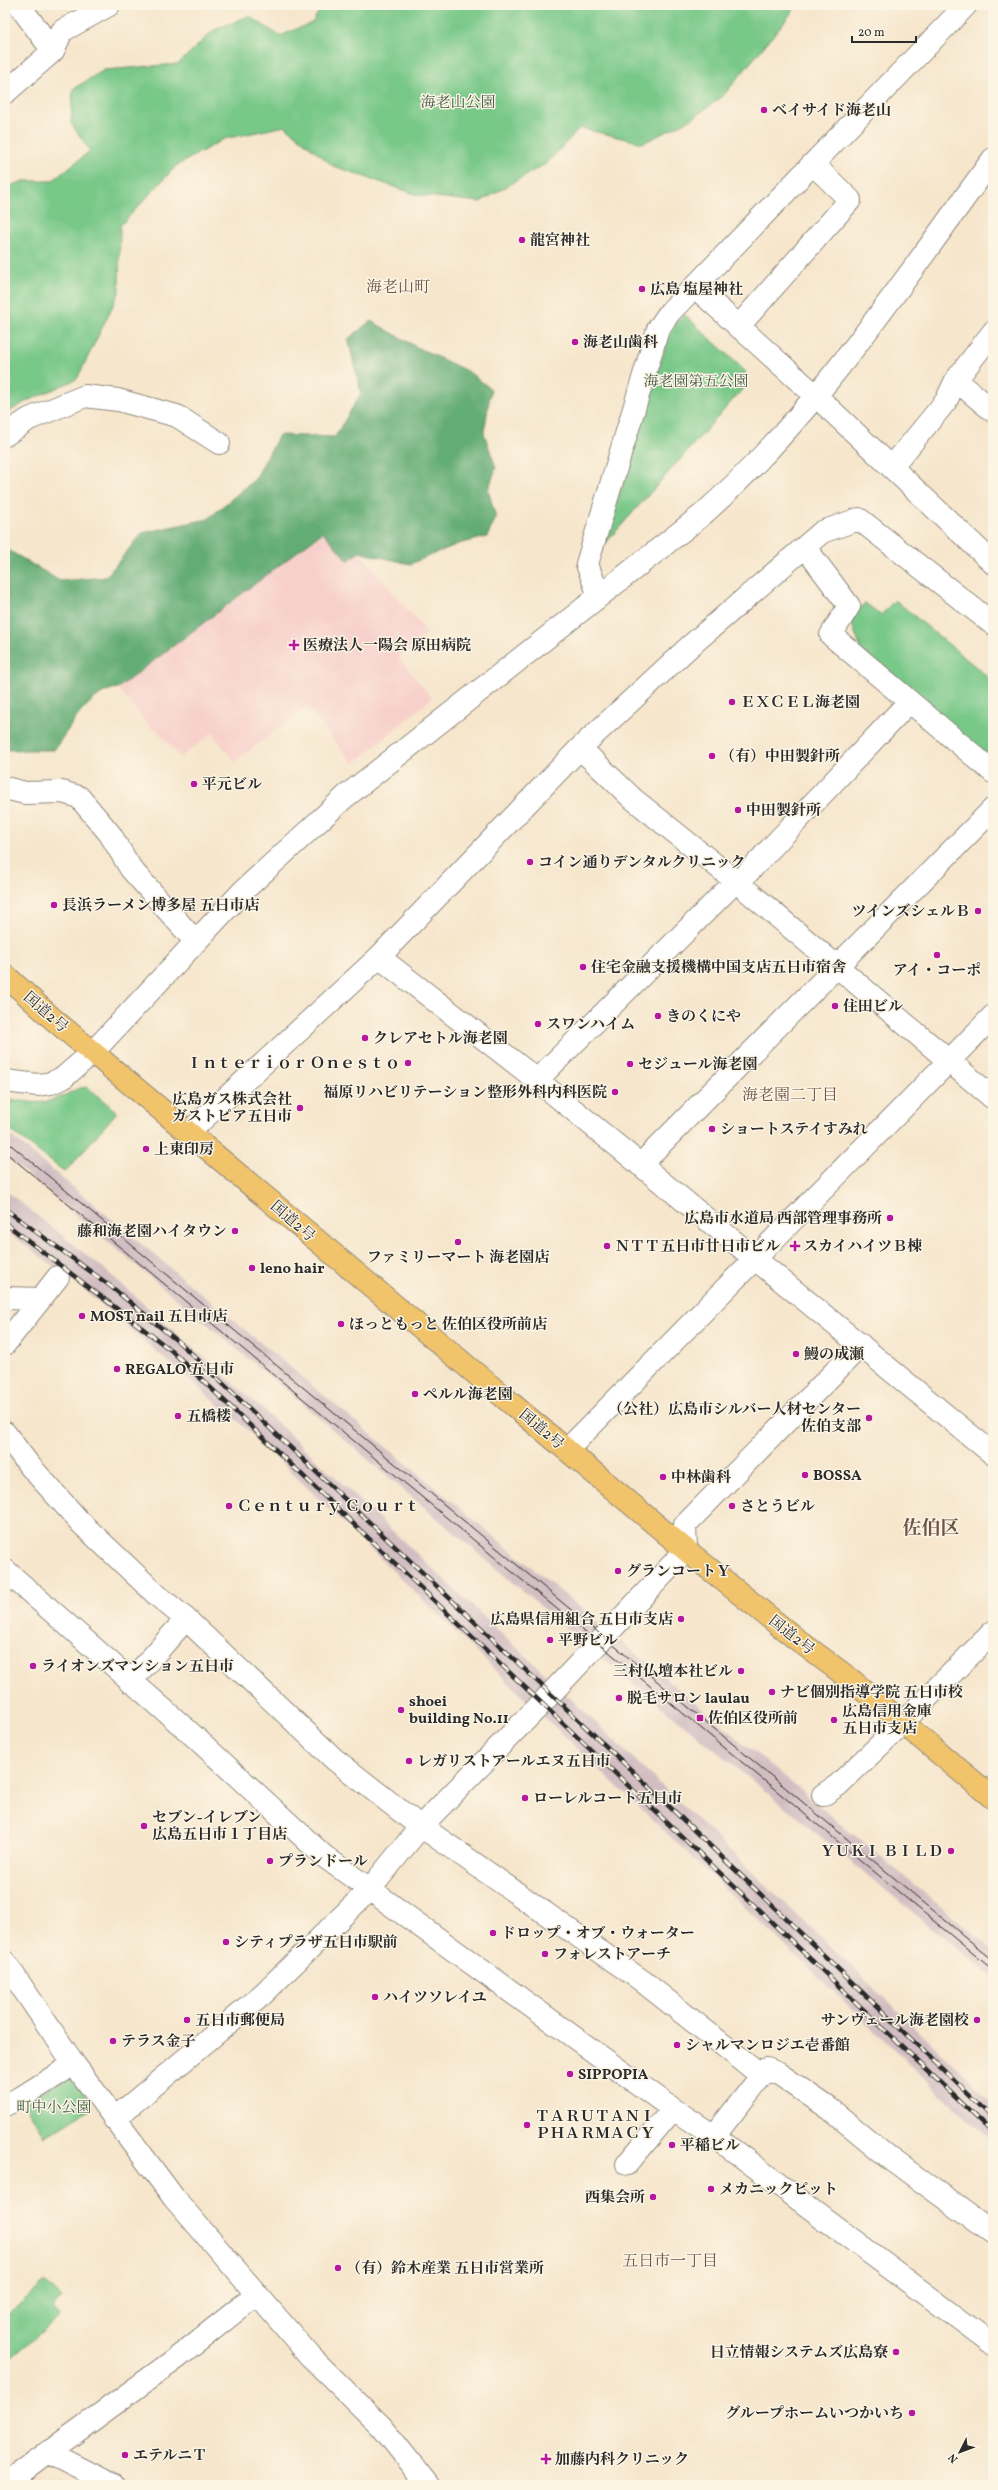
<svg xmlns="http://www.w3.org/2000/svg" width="998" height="2490" font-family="Vollkorn,'Noto Serif JP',serif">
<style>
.built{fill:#f7d0cb}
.industrial{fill:#d2bec2}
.green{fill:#78c888;stroke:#527a5a}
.forest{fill:#62ac74;stroke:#466c50}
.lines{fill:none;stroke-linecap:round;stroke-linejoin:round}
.minor-casing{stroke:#90887c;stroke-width:24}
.highway-casing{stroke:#90887c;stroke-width:24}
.minor{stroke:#fff;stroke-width:22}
.highway{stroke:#f1c36a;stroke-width:22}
.tram{stroke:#2b2b2b;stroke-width:1}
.rail-casing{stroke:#2b2b2b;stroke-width:4.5}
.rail{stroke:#fcf5e5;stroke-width:3;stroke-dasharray:9;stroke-linecap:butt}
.poi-dot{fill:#b5179e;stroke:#fcf5e5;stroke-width:1.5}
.labels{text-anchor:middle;stroke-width:3;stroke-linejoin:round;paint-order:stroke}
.park-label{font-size:15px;fill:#425a47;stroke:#fcf5e5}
.poi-label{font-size:15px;font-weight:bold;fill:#2b2b2b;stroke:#fcf5e5;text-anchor:start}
.street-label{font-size:15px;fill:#2b2b2b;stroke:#fcf5e5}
.neighbourhood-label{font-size:16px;fill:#6e5449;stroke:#fcf5e5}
.district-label{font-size:19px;font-weight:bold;fill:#6e5449;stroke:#fcf5e5}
</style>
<rect width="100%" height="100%" fill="#fcf5e5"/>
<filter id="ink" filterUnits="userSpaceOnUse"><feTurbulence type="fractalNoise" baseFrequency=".025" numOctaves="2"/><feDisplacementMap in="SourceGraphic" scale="8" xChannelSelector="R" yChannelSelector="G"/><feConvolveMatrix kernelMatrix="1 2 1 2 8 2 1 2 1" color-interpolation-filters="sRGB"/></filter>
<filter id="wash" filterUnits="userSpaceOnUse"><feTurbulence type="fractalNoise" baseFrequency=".012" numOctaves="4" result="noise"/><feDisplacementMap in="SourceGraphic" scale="16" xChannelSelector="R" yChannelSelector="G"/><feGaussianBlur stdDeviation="0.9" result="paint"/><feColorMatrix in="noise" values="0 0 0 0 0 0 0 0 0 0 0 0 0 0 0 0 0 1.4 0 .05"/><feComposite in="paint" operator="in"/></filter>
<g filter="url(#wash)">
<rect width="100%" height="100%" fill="#f6e6cc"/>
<path class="built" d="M323 532 348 560 359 552 427 633 398 657 432 698 353 764 307 706 235 762 212 733 180 758 155 728 152 730 118 688Z"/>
<path class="industrial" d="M5 1131 993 1950V1978L583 1642 267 1374 5 1156Z
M5 1190 103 1268 269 1415 567 1695 993 2102V2143L523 1697 248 1430 80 1286 5 1230Z"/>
<path class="green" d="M322 5H798L723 96 690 120 643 143 580 128 547 163 480 202 418 195 333 166 285 126 224 139 176 166 120 226 119 293 77 379 27 401 5 414V188L23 181H52L90 151 71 123 73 89 104 70 178 64 214 30 249 16 280 36 313 22Z
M684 314 745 371 747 384 603 546 672 326Z
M895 600 993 681V762L862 652 850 619 865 603 881 615Z
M87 1087 117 1112 65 1172 5 1126V1098C24 1101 39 1106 58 1098 70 1094 74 1088 87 1087Z
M72 2075 93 2107 45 2137 23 2102Z
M45 2282 62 2298 52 2308 60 2316 5 2363V2317Z"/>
<path class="forest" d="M371 321 417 347 469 372 491 389 484 433 496 468 488 490 496 518 487 537 458 544 410 564 359 552 348 561 323 532 118 688C89 691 70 728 54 750H5V548L60 581 106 577 142 533 208 519 255 479 279 435 335 437 361 393 348 339Z"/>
</g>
<g filter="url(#ink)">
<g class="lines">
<g class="minor-casing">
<path id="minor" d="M53 51 62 31 109 5
M5 93 53 51 19 5
M695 287 816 396 993 563
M738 327 850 200 813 164
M956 380 993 411
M5 435 29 419 85 396 118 400 177 416 219 443
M892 467 946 401 956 380 993 332
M805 547 849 606 831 635 993 772
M599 596 587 564 658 329 670 312 966 5
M580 748 632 798 738 883 993 1098
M5 788 25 793 62 792 79 797 110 834 131 869 195 941
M379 957 537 1080 993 1454
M537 1080 730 887 738 883 909 702
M5 1081 38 1085 51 1083 63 1078 93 1052 243 891 345 797 702 515C817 413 902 282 993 159
M189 1132 379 957 580 748 689 647 822 532 859 519 993 624
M640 1165 993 809
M5 1298 40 1299
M5 1344 58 1277
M5 1433 29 1465 81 1523 158 1596 186 1619 334 1759 412 1820 641 1980 756 2071 767 2069 779 2074 830 2109 891 2159 993 2233
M567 1450 993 1016
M5 1570 196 1738 325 1857 673 2109 714 2136 993 2345
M130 1682 186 1619
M823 1795 838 1785 882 1743 993 1632
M5 1962 74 2064 174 2198 310 2356 382 2427 428 2485
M5 2105 22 2097 74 2064
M114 2119 263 1994 370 1889 422 1825 542 1703 686 1550 685 1525 861 1345
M714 2136 767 2069
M627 2164 673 2109
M48 2452 113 2485
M5 2484 177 2358 256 2295"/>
</g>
<g class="highway-casing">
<path id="highway" d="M5 975 53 1019 686 1550 795 1638 850 1679 993 1798"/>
</g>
<use href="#minor" class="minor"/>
<use href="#highway" class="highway"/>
<path class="tram" d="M5 1140 993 1960
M5 1152 993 1970"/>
<g class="rail-casing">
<path id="rail" d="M5 1209 109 1285 181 1344 648 1786 993 2118
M5 1223 172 1351 993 2133"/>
</g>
<use href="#rail" class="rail"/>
</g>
</g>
<g class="poi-dot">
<circle cx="764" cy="110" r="4"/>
<circle cx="522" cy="240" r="4"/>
<circle cx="642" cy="289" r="4"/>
<circle cx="575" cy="342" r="4"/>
<path d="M292 639h4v4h4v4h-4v4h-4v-4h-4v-4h4z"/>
<circle cx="732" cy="702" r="4"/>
<circle cx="712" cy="756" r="4"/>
<circle cx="194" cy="784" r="4"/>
<circle cx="738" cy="810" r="4"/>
<circle cx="530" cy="862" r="4"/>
<circle cx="54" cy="905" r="4"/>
<circle cx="978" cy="911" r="4"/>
<circle cx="937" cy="955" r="4"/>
<circle cx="583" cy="967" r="4"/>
<circle cx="835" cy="1006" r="4"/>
<circle cx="658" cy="1016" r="4"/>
<circle cx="538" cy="1024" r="4"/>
<circle cx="365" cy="1038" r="4"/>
<circle cx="408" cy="1063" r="4"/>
<circle cx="630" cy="1064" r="4"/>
<circle cx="615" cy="1092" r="4"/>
<circle cx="300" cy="1108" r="4"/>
<circle cx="712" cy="1129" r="4"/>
<circle cx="146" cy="1149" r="4"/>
<circle cx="890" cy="1218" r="4"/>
<circle cx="235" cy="1231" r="4"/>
<circle cx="458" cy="1242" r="4"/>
<circle cx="607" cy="1246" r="4"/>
<path d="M793 1240h4v4h4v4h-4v4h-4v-4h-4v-4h4z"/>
<circle cx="252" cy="1268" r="4"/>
<circle cx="82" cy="1316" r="4"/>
<circle cx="341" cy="1324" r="4"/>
<circle cx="796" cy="1354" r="4"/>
<circle cx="117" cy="1369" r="4"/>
<circle cx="415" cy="1394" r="4"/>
<circle cx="178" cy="1416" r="4"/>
<circle cx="869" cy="1418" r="4"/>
<circle cx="805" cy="1475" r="4"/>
<circle cx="663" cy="1477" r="4"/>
<circle cx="229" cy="1506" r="4"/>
<circle cx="732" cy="1506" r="4"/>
<circle cx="618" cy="1571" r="4"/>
<circle cx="681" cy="1619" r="4"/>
<circle cx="550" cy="1640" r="4"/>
<circle cx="33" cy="1666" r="4"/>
<circle cx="741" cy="1671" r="4"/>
<circle cx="772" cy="1692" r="4"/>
<circle cx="619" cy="1698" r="4"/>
<circle cx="401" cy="1710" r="4"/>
<rect x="696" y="1714" width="8" height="8" rx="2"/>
<circle cx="834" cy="1720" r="4"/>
<circle cx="409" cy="1761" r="4"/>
<circle cx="525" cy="1798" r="4"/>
<circle cx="144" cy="1826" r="4"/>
<circle cx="951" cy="1851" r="4"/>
<circle cx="270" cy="1861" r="4"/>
<circle cx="493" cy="1933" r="4"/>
<circle cx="226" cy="1942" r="4"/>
<circle cx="545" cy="1954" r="4"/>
<circle cx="375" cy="1997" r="4"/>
<circle cx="187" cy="2020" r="4"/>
<circle cx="977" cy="2020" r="4"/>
<circle cx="113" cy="2041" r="4"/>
<circle cx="677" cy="2045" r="4"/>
<circle cx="570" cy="2074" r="4"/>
<circle cx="527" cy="2125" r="4"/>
<circle cx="672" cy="2145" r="4"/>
<circle cx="711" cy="2189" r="4"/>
<circle cx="653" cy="2197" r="4"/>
<circle cx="338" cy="2268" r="4"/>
<circle cx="896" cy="2352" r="4"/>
<circle cx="912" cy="2413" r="4"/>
<circle cx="125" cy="2455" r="4"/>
<path d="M544 2453h4v4h4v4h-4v4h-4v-4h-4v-4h4z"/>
</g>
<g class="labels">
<g class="park-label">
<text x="458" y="107">海老山公園</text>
<text x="696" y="386">海老園第五公園</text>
<text x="54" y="2112">町中小公園</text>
</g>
<g class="poi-label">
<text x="772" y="115">ベイサイド海老山</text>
<text x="530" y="245">龍宮神社</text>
<text x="650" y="294">広島 塩屋神社</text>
<text x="583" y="347">海老山歯科</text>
<text x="303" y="650">医療法人一陽会 原田病院</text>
<text x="740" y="707">ＥＸＣＥＬ海老園</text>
<text x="720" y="761">（有）中田製針所</text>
<text x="202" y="789">平元ビル</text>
<text x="746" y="815">中田製針所</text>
<text x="538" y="867">コイン通りデンタルクリニック</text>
<text x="62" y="910">長浜ラーメン博多屋 五日市店</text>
<text x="970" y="916" text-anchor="end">ツインズシェルＢ</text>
<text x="591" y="972">住宅金融支援機構中国支店五日市宿舎</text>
<text x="937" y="975" text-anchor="middle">アイ・コーポ</text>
<text x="843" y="1011">住田ビル</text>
<text x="666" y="1021">きのくにや</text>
<text x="546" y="1029">スワンハイム</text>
<text x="373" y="1043">クレアセトル海老園</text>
<text x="400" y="1068" text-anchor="end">Ｉｎｔｅｒｉｏｒ Ｏｎｅｓｔｏ</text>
<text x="638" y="1069">セジュール海老園</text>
<text x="607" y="1097" text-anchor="end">福原リハビリテーション整形外科内科医院</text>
<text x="292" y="1104" text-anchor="end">広島ガス株式会社<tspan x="292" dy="17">ガストピア五日市</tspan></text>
<text x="720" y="1134">ショートステイすみれ</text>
<text x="154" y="1154">上東印房</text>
<text x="882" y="1223" text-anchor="end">広島市水道局 西部管理事務所</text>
<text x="227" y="1236" text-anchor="end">藤和海老園ハイタウン</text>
<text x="615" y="1251">ＮＴＴ五日市廿日市ビル</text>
<text x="803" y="1251">スカイハイツＢ棟</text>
<text x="458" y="1262" text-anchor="middle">ファミリーマート 海老園店</text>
<text x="260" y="1273">leno hair</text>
<text x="90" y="1321">MOST nail 五日市店</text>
<text x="349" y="1329">ほっともっと 佐伯区役所前店</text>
<text x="804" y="1359">鰻の成瀬</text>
<text x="125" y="1374">REGALO 五日市</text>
<text x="423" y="1399">ペルル海老園</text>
<text x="861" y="1414" text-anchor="end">（公社）広島市シルバー人材センター<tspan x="861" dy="17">佐伯支部</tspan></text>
<text x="186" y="1421">五橋楼</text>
<text x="813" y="1480">BOSSA</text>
<text x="671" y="1482">中林歯科</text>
<text x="237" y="1511">Ｃｅｎｔｕｒｙ Ｃｏｕｒｔ</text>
<text x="740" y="1511">さとうビル</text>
<text x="626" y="1576">グランコートＹ</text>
<text x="673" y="1624" text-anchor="end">広島県信用組合 五日市支店</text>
<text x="558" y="1645">平野ビル</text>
<text x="41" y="1671">ライオンズマンション五日市</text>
<text x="733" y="1676" text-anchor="end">三村仏壇本社ビル</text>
<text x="780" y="1697">ナビ個別指導学院 五日市校</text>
<text x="627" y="1703">脱毛サロン laulau</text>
<text x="409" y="1706">shoei<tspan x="409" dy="17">building No.11</tspan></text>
<text x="842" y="1716">広島信用金庫<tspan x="842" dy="17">五日市支店</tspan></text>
<text x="708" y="1723">佐伯区役所前</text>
<text x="417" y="1766">レガリストアールエヌ五日市</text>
<text x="533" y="1803">ローレルコート五日市</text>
<text x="152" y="1822">セブン-イレブン<tspan x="152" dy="17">広島五日市１丁目店</tspan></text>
<text x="943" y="1856" text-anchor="end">ＹＵＫＩ ＢＩＬＤ</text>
<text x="278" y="1866">プランドール</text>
<text x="501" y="1938">ドロップ・オブ・ウォーター</text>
<text x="234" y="1947">シティプラザ五日市駅前</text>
<text x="553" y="1959">フォレストアーチ</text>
<text x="383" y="2002">ハイツソレイユ</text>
<text x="195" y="2025">五日市郵便局</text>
<text x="969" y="2025" text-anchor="end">サンヴェール海老園校</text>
<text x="121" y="2046">テラス金子</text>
<text x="685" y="2050">シャルマンロジエ壱番館</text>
<text x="578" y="2079">SIPPOPIA</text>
<text x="535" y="2121">ＴＡＲＵＴＡＮＩ<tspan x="535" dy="17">ＰＨＡＲＭＡＣＹ</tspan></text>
<text x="680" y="2150">平稲ビル</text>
<text x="719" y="2194">メカニックピット</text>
<text x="645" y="2202" text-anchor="end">西集会所</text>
<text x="346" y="2273">（有）鈴木産業 五日市営業所</text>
<text x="888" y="2357" text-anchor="end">日立情報システムズ広島寮</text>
<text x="904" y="2418" text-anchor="end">グループホームいつかいち</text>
<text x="133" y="2460">エテルニＴ</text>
<text x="555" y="2464">加藤内科クリニック</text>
</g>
<g class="street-label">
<text transform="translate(46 1012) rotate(41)" y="5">国道2号</text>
<text transform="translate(293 1221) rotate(41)" y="5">国道2号</text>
<text transform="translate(542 1429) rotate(40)" y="5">国道2号</text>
<text transform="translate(792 1635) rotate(38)" y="5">国道2号</text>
</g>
<g class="neighbourhood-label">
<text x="398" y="292">海老山町</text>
<text x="790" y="1100">海老園二丁目</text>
<text x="670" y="2266">五日市一丁目</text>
</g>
<g class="district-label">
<text x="931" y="1534">佐伯区</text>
</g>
</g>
<rect width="998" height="2490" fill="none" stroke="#fcf5e5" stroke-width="20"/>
<g transform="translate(960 2452) rotate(228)" stroke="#fcf5e5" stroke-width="3" paint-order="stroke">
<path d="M0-3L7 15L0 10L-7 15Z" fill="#2b2b2b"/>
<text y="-6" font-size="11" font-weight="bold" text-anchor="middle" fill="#2b2b2b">N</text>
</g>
<path d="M852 36v6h64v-6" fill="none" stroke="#2b2b2b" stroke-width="2"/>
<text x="858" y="36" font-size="12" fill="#2b2b2b" stroke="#fcf5e5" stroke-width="3" paint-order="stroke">20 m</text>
</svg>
